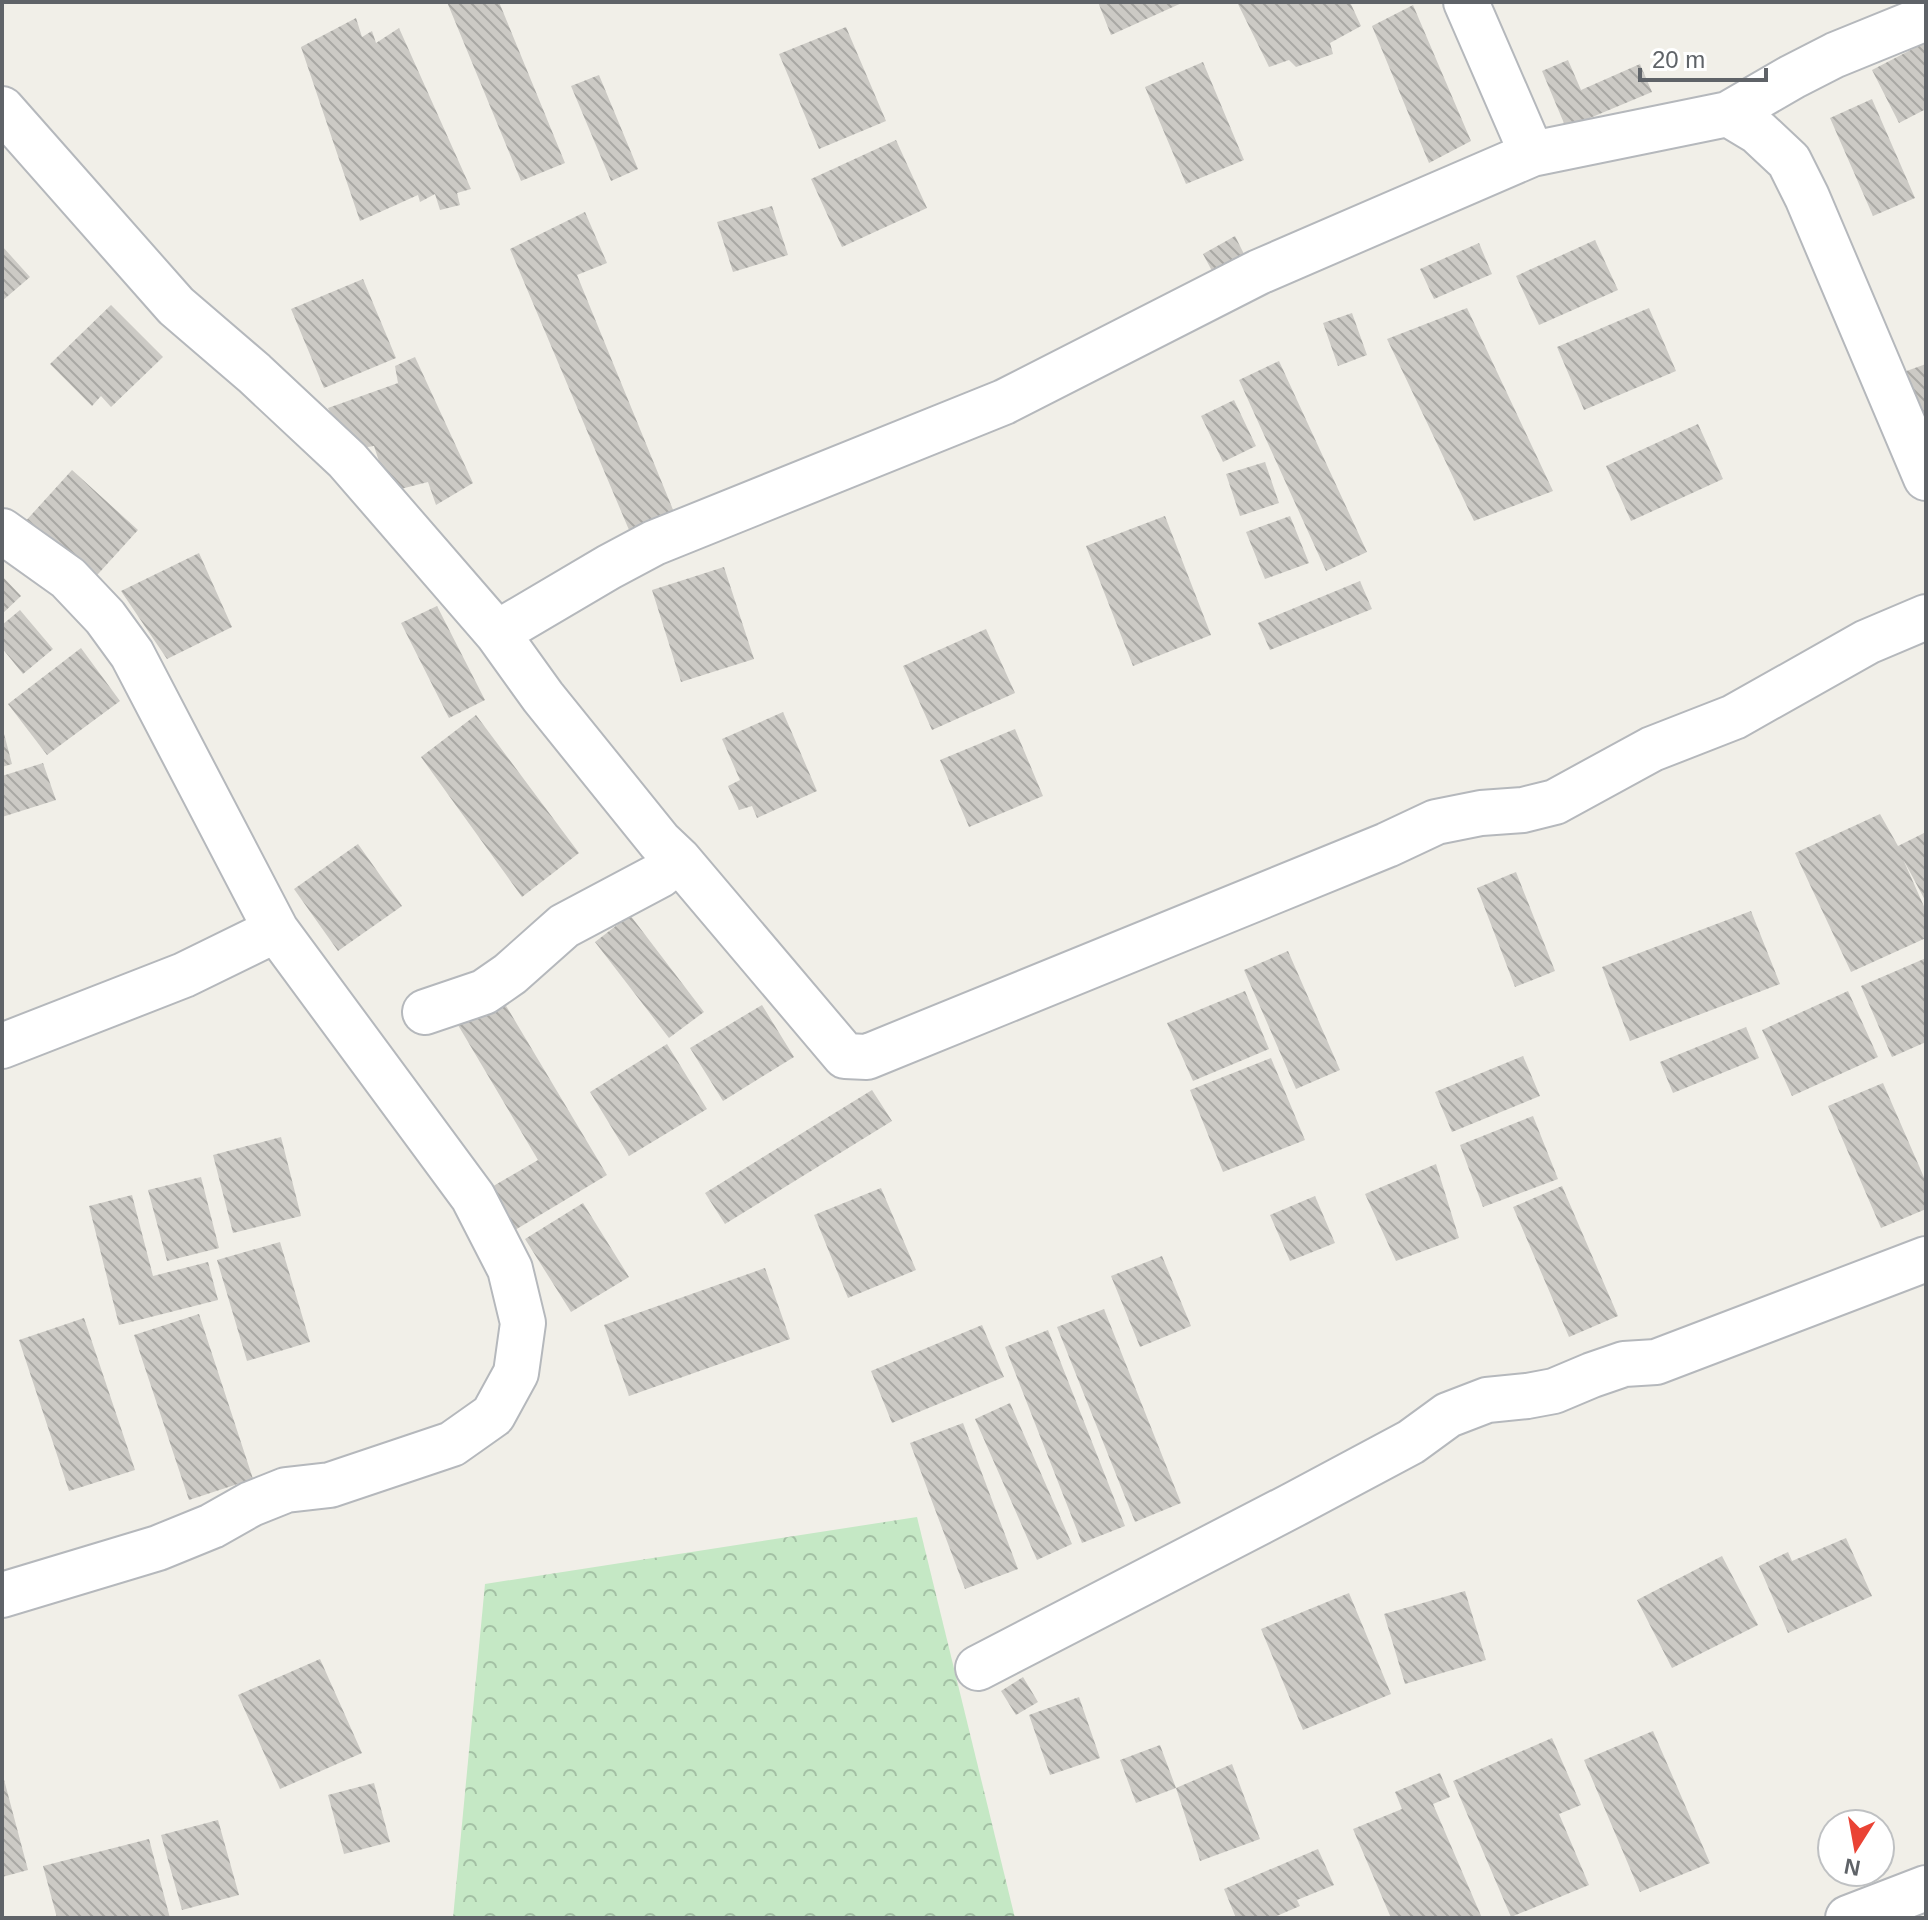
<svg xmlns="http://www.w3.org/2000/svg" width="1928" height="1920" font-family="Arial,sans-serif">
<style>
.forest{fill:url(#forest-crowns)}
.building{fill:url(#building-back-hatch)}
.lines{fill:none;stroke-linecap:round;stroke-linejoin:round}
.minor-casing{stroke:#b5b8bc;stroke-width:48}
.minor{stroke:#fff;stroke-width:44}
</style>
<defs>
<pattern id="forest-crowns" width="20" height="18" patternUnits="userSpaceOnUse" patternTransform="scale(2)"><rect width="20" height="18" fill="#c5e8c5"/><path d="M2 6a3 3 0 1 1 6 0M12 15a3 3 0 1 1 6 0" fill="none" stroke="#a3c0a4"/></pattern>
<pattern id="building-back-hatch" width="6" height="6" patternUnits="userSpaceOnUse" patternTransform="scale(2)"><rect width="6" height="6" fill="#cccac5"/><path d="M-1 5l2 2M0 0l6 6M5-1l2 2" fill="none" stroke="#a9a8a4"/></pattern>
</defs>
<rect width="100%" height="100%" fill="#f1efe8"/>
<path class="forest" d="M917 1517 1015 1918H453L485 1584Z"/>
<path class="building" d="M447 2H499L565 163 521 181Z
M1098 2H1184L1111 35Z
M1237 2H1350L1361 26 1330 43 1333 54 1296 67 1289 60 1269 67Z
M1413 5 1471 141 1429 163 1372 26Z
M356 18 362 37 372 31 376 43 399 28 471 189 457 193 460 205 440 210 435 194 420 202 418 195 360 221 301 47Z
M846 27 886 121 819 149 779 54Z
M1926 42V109L1899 123 1872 70Z
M1568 60 1581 90 1640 64 1652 92 1566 128 1542 71Z
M1203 62 1244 160 1186 184 1145 87Z
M599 75 638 169 611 181 571 86Z
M1872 99 1915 198 1873 216 1830 118Z
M896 140 927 208 842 247 811 179Z
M772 206 788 255 733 272 717 222Z
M585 212 607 263 577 275 676 517 632 537 510 249Z
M1235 236 1250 266 1220 286 1203 254Z
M1595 240 1618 290 1539 325 1516 276Z
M1479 243 1492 274 1434 299 1420 269Z
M2 246 30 277 2 301Z
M363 279 396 358 324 388 291 309Z
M111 305 163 357 111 407 101 396 92 406 50 364Z
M1467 308 1553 491 1474 521 1387 339Z
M1649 308 1676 371 1584 410 1557 347Z
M1352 313 1367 355 1338 366 1323 323Z
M415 357 473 483 436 505 428 482 389 492 374 446 349 450 328 408 398 383 395 366Z
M1279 361 1367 552 1326 571 1239 380Z
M1926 364V452L1898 374Z
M1234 400 1256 446 1223 462 1201 416Z
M1698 424 1723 479 1631 521 1606 466Z
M1265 462 1279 503 1240 516 1226 474Z
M72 470 138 530 89 584 23 524Z
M1165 516 1211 635 1133 666 1086 546Z
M1290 516 1309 563 1265 579 1246 532Z
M199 553 232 627 167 659 121 591Z
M724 567 754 659 681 682 652 590Z
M2 576 21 596 2 614Z
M1360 581 1372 609 1270 650 1258 623Z
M437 606 485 700 449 718 401 623Z
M20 610 53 649 23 674 2 648V625Z
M986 629 1015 693 932 730 903 666Z
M81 648 120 701 47 755 8 704Z
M783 712 817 791 757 818 752 806 739 810 728 786 740 780 722 739Z
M476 715 579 853 522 897 421 757Z
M1015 729 1043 796 969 827 940 760Z
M3 730 12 764 2 767V731Z
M43 763 56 800 2 817V776Z
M1880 814 1898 846 1926 832V902L1903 859 1926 911V938L1851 972 1795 853Z
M358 844 402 906 338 951 294 889Z
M1516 872 1555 971 1515 987 1477 888Z
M1751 911 1780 984 1630 1041 1602 967Z
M630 915 704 1012 669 1038 595 942Z
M1288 951 1340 1070 1296 1089 1244 970Z
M1926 958V1042L1892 1057 1861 986Z
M1245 991 1269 1049 1193 1081 1167 1023Z
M1848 991 1878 1057 1792 1096 1762 1030Z
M499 994 607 1175 515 1230 490 1188 538 1160 455 1020Z
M762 1005 794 1057 723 1101 690 1048Z
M1746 1027 1759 1058 1673 1093 1660 1062Z
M667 1044 707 1109 629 1156 590 1092Z
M1523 1056 1540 1096 1452 1132 1435 1092Z
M1271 1058 1305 1140 1223 1172 1190 1090Z
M1883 1083 1926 1182V1209L1881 1228 1828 1106Z
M872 1090 892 1121 725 1224 705 1193Z
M1533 1116 1558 1179 1483 1207 1460 1145Z
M281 1137 301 1216 233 1233 213 1155Z
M1436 1164 1459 1238 1396 1261 1365 1194Z
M201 1177 219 1248 167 1261 148 1190Z
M1562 1186 1618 1316 1569 1337 1513 1207Z
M881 1188 916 1270 848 1298 814 1215Z
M132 1195 153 1276 208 1262 218 1300 119 1325 89 1206Z
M1315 1196 1335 1243 1290 1261 1270 1215Z
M583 1203 629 1277 571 1312 525 1239Z
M280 1242 310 1342 247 1361 217 1260Z
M1162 1256 1191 1326 1140 1347 1111 1276Z
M765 1268 790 1339 629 1396 604 1325Z
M1104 1309 1181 1503 1135 1522 1057 1327Z
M199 1314 253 1479 189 1500 134 1335Z
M84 1318 135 1470 69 1491 19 1340Z
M982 1325 1004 1377 892 1423 871 1371Z
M1048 1330 1125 1526 1082 1543 1005 1347Z
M1010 1403 1072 1544 1037 1560 975 1419Z
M963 1423 1018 1569 965 1589 910 1443Z
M1846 1538 1872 1596 1788 1633 1759 1566 1788 1552 1792 1561Z
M1722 1556 1758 1625 1672 1668 1637 1600Z
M1465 1591 1486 1660 1405 1684 1384 1614Z
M1349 1593 1391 1694 1303 1730 1261 1629Z
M320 1659 362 1753 280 1789 238 1695Z
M1023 1677 1038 1702 1016 1715 1001 1691Z
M1079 1697 1100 1758 1050 1775 1029 1715Z
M1653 1731 1710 1863 1640 1892 1584 1760Z
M1552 1738 1581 1805 1559 1814 1589 1885 1511 1917 1453 1781Z
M1160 1745 1176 1788 1136 1803 1120 1760Z
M1232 1764 1260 1839 1200 1861 1176 1788Z
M2 1772 28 1870 2 1877Z
M1440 1773 1450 1797 1433 1804 1482 1918H1391L1353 1829 1402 1809 1395 1792Z
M374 1783 390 1842 344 1854 328 1795Z
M218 1820 239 1895 182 1910 161 1835Z
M149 1839 170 1918H57L43 1866Z
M1318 1849 1334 1885 1297 1900 1300 1906 1272 1918H1236L1224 1889Z"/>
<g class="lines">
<g class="minor-casing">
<path id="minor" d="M1466 2 1532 154
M2 109 176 306 254 373 347 460 497 633 543 697 660 842 679 860 845 1056 867 1057 1387 845 1436 822 1481 813 1523 810 1555 802 1652 749 1734 717 1867 642 1926 617
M1728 114 1758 132 1789 161 1807 197 1926 478
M2 531 68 578 105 617 132 654 276 930 473 1197 510 1269 523 1323 516 1373 493 1415 452 1444 330 1485 286 1490 251 1504 212 1526 158 1548 2 1595
M497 633 609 567 654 543 1004 402 1259 272 1532 154 1728 114 1792 77 1835 55 1926 18
M425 1012 484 992 510 974 564 926 660 875 679 860
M2 1046 184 975 276 930
M978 1668 1293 1505 1411 1442 1448 1415 1487 1400 1527 1396 1554 1391 1592 1375 1624 1364 1656 1362 1926 1259
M1848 1918 1926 1888"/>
</g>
<use href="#minor" class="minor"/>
</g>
<rect width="1928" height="1920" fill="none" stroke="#5f6368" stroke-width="8"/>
<g transform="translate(1856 1848) rotate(191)"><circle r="38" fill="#ffffff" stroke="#bfc1c3" stroke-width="2"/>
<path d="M0-6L14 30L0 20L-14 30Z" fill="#ea4335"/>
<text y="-12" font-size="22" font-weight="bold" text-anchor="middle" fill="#5f6368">N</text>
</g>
<path d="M1640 68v12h126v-12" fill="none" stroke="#5f6368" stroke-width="4"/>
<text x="1652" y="68" font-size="24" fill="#5f6368" stroke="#ffffff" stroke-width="6" paint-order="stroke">20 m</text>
</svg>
